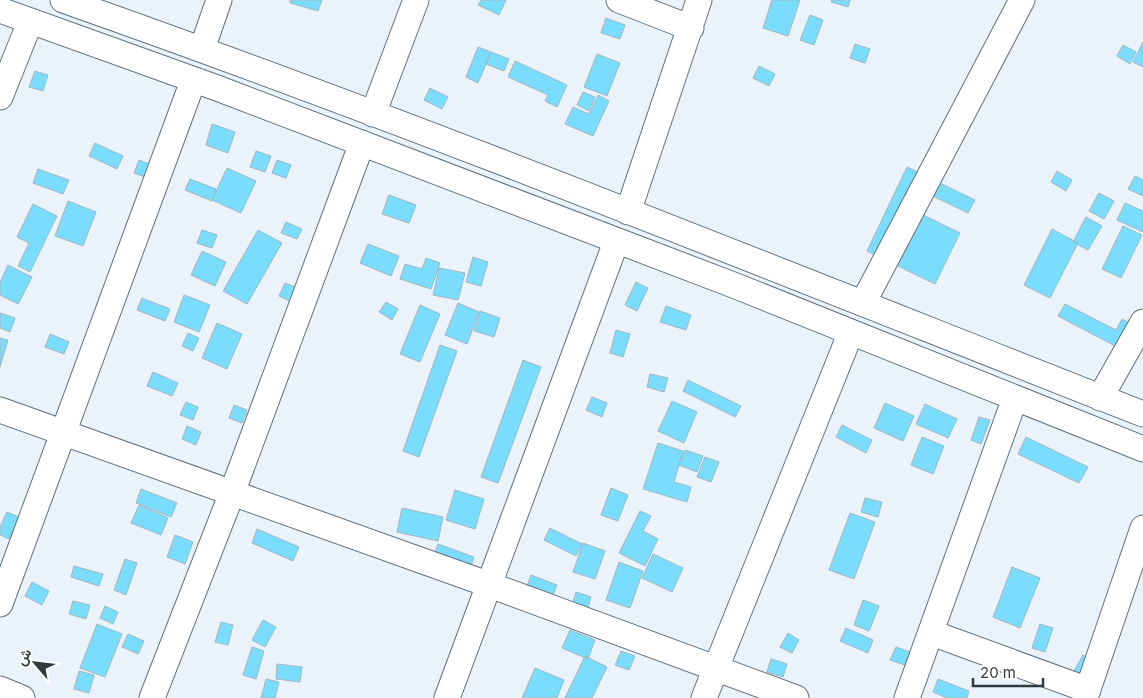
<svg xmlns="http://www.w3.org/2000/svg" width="1143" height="698" font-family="Inter,Vazirmatn,sans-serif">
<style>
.building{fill:#7addfd;stroke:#a1b6bd}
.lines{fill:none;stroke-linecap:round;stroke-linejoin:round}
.minor-casing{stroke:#62707c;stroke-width:27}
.minor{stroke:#fff;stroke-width:25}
</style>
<rect width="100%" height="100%" fill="#eaf3fc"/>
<path class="building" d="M290 0H322L318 11 290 3Z
M481 0H506L499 15 478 5Z
M772 0H800L788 36 763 28Z
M832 0H850L848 7 831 2Z
M810 15 823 20 814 45 800 40Z
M606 18 625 25 620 39 601 33Z
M1143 42V67L1133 62Z
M855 44 870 49 865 63 850 58Z
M1123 45 1136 52 1130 64 1117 56Z
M478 47 491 52 478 83 466 77Z
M491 52 509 59 504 71 486 64Z
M597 54 620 63 607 96 584 87Z
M515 61 567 85 557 107 545 101 548 95 508 77Z
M759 66 775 74 769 86 753 78Z
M35 71 48 75 43 91 29 87Z
M430 88 448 97 442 109 424 100Z
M583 92 595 97 589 111 577 105Z
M598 95 609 101 593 136 565 124 573 107 589 114Z
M212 124 235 132 228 153 206 145Z
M95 143 123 156 117 169 89 156Z
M256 151 271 156 265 172 250 167Z
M139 160 154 166 150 179 134 173Z
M277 160 291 165 286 178 272 173Z
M907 167 975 200 968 213 910 185 901 204 960 233 935 284 867 251Z
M227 168 256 181 241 213 212 200Z
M38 169 69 180 63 194 33 183Z
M1057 171 1072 180 1066 191 1051 182Z
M1135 176 1143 180V196L1128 189Z
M190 179 216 189 212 201 185 190Z
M1099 193 1114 201 1104 219 1089 211Z
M389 195 416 205 409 223 382 214Z
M68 201 96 212 83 246 55 236Z
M1125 203 1143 211V232L1117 220Z
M33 204 57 216 30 272 18 266 29 243 17 237Z
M1086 217 1102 226 1088 250 1073 242Z
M286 222 302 229 297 239 281 233Z
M1123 226 1142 235 1121 278 1102 269Z
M1052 229 1078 243 1050 298 1024 285Z
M202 230 217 235 212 248 197 243Z
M258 230 282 243 247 304 223 291Z
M368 244 399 256 391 276 360 263Z
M202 251 226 262 215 286 191 275Z
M473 257 488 262 481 286 466 282Z
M426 258 440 263 431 289 400 279 405 264 422 269Z
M8 265 32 277 18 304 0 295V282Z
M439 268 465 273 458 300 433 295Z
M636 282 648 288 637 311 625 305Z
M285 283 298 288 292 302 279 296Z
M184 295 210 305 199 332 174 322Z
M142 298 170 309 165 321 137 310Z
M386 302 398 309 392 320 379 312Z
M458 303 479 312 467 344 445 335Z
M1065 304 1116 330 1122 319 1134 325 1121 349 1058 316Z
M420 305 440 314 420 362 400 354Z
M666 306 691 315 686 330 660 322Z
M480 311 500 318 494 337 474 331Z
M0 313 15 318 10 332 0 328Z
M217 323 242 334 227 369 202 358Z
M616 330 630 334 623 357 610 353Z
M188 333 199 338 193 351 182 346Z
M50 334 69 342 64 354 45 347Z
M0 338 8 340 0 367Z
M440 345 457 351 419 457 403 451Z
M523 360 541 367 498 483 481 477Z
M153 372 178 383 172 396 147 386Z
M650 374 668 378 664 392 647 387Z
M688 380 741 406 735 417 683 391Z
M592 397 607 403 602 417 586 410Z
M672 401 697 412 684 443 658 431Z
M186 402 198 407 193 420 180 415Z
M885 403 914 416 903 441 874 428Z
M925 404 957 419 948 438 916 424Z
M234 405 247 410 242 423 229 418Z
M979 417 990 420 981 444 971 440Z
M842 425 872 440 866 453 836 437Z
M187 426 201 432 196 445 182 439Z
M922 437 944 446 933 474 911 465Z
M1026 437 1088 467 1079 483 1018 454Z
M658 443 683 451 674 482 691 487 687 502 643 489Z
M685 450 703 456 697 472 679 465Z
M705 457 719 462 711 482 697 477Z
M611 488 628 495 618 521 601 515Z
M141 489 177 503 171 517 136 503Z
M455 490 484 499 475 529 446 520Z
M865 498 882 502 878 517 861 512Z
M139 505 168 518 161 535 131 523Z
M402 508 443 517 438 541 397 532Z
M640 511 651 516 643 531 658 539 645 566 619 553Z
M7 512 19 517 9 539 0 535V527Z
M850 513 875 522 854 579 829 570Z
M550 528 582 544 576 556 544 540Z
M257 529 299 547 293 561 252 543Z
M175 535 193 542 185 564 167 557Z
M583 543 605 551 595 579 573 572Z
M438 544 474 557 469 572 432 560Z
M653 554 683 568 672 592 642 578Z
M125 559 137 563 126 595 114 590Z
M619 562 643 571 630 608 606 600Z
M74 566 103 574 99 586 71 577Z
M1012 567 1040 578 1020 628 993 617Z
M531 575 557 585 551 599 526 589Z
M32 582 49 591 42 605 25 596Z
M576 592 591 597 587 611 572 606Z
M863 600 879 606 869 631 854 625Z
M73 601 90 605 86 619 69 614Z
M105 606 118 612 113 624 100 618Z
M263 620 276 627 265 647 252 640Z
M221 622 233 625 228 645 215 642Z
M97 624 122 634 105 677 80 668Z
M1040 624 1053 628 1045 652 1032 648Z
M846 628 873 640 868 653 840 641Z
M570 630 595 640 588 659 562 648Z
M788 633 799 640 792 653 780 647Z
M128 634 144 641 138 654 122 647Z
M252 647 264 651 256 679 243 675Z
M896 647 910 652 905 665 890 660Z
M621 651 635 656 629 670 615 665Z
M1083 655 1095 661 1083 683 1071 676Z
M585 656 607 667 592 698H565Z
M771 659 787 664 783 677 767 672Z
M277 664 302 667 300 682 276 679Z
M535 668 564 680 557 698H522Z
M79 671 94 675 89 693 74 689Z
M266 679 279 682 275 698H261Z
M938 679 969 691 967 698H947L933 692Z"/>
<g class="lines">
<g class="minor-casing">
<path id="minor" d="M63 0C427 128 784 273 1143 414
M619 0 691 28
M0 10 217 88 736 286 1143 449
M202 49 219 0
M0 97 30 22
M373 114 416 0
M628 212 699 0
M863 303 1022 0
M1100 398 1143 322
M0 410 490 585 796 698
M0 604 193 81
M932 633 1088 690
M0 689 22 698
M152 698 232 493 362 143
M447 698 616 242
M704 698 851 332
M907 698 1015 398
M1085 698 1143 528"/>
</g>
<use href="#minor" class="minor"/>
</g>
<g transform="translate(35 663) rotate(298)" stroke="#ffffff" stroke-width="4" paint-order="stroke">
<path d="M0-4L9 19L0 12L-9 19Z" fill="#33393f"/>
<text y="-8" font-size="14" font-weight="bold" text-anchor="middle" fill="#33393f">ش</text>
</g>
<path d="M973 678v8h70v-8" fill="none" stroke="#33393f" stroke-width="2.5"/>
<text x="980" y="678" font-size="15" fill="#33393f" stroke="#ffffff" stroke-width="4" paint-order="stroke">20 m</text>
</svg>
